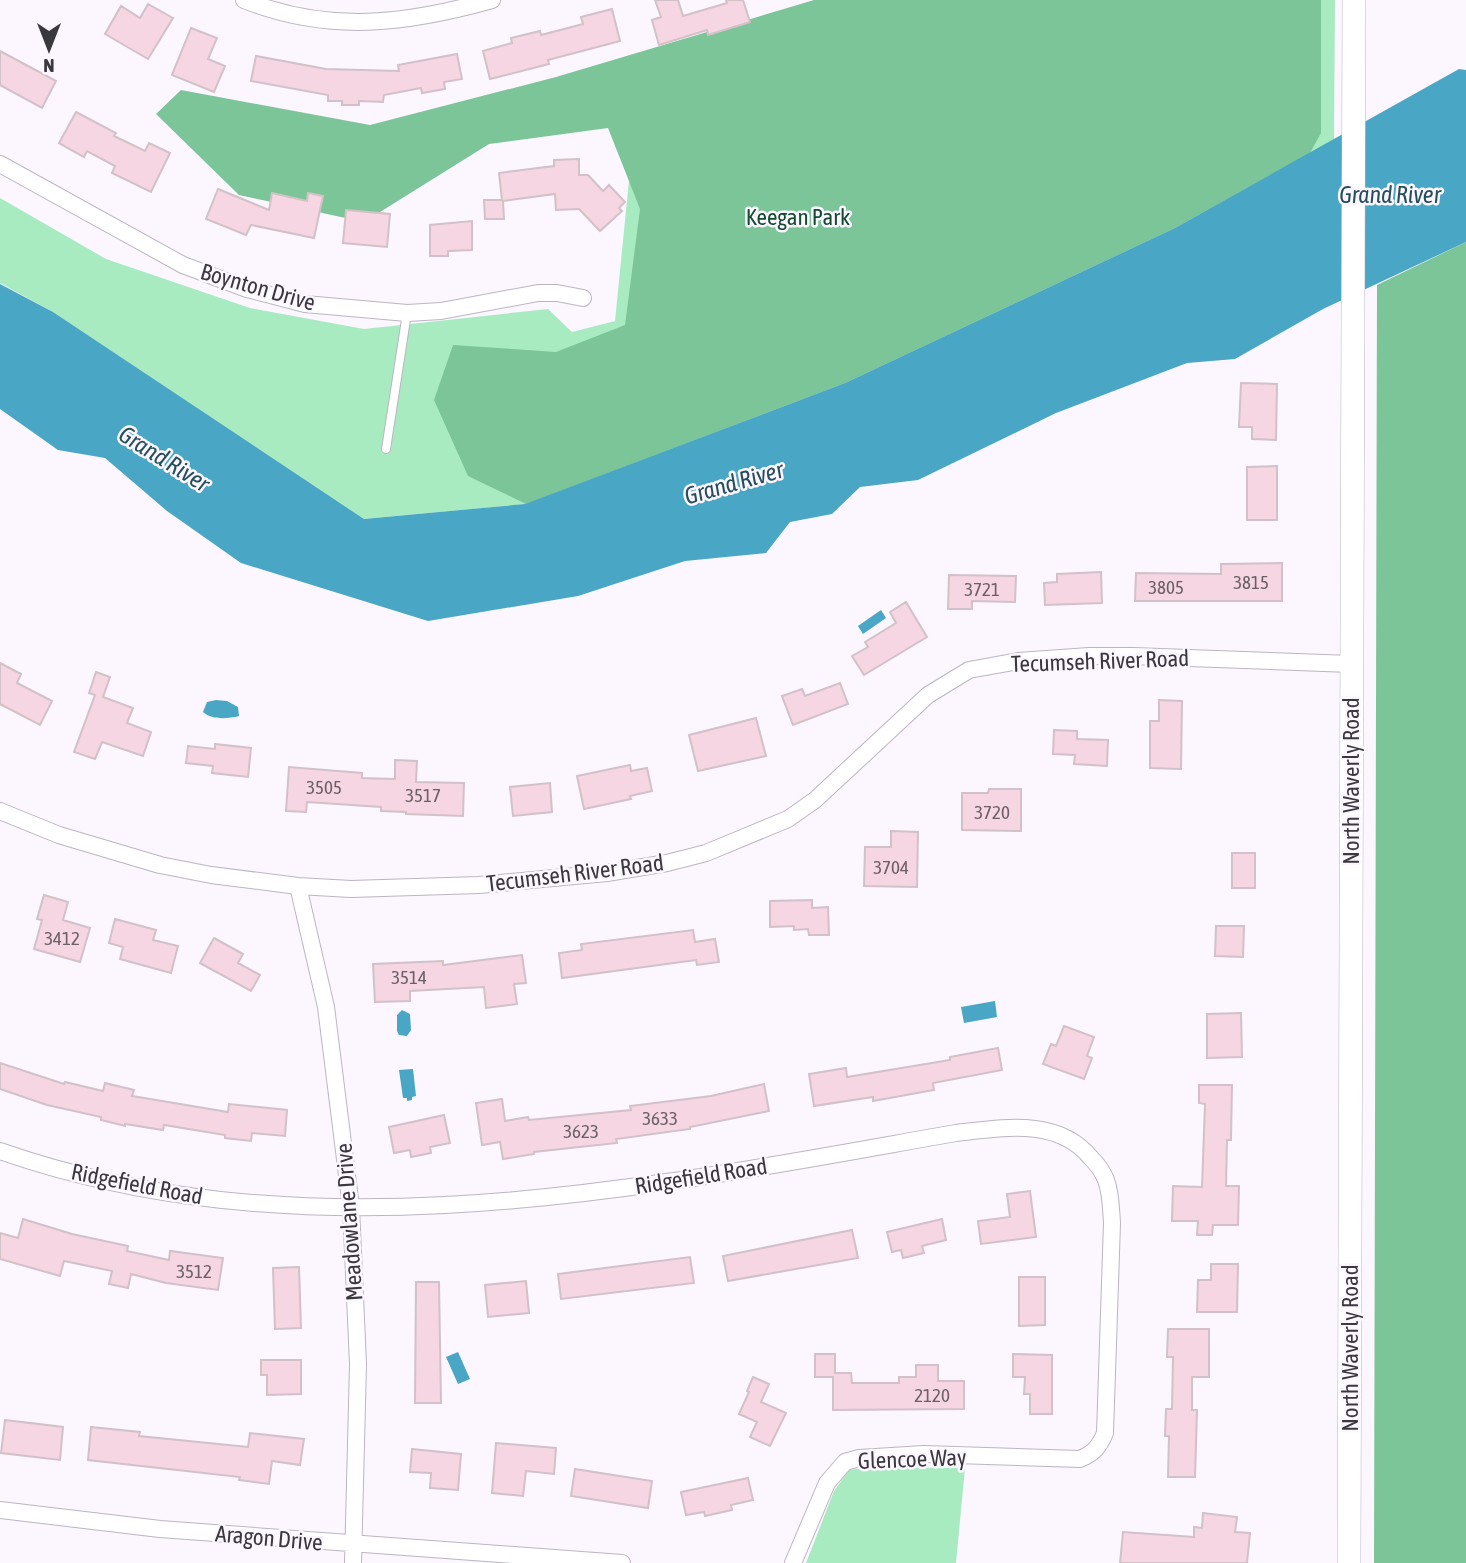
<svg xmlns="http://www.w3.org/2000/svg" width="1466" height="1563" font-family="'Asap Condensed',sans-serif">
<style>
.green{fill:#a9ebc1}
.forest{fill:#7cc598}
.water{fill:#49a6c4}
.building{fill:#f6d6e2;stroke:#d2c1c7;stroke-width:2}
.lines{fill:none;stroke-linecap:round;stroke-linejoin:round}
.lane-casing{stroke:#bdb5c2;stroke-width:10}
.street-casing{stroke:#bdb5c2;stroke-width:18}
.secondary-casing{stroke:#bdb5c2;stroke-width:24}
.lane{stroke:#fff;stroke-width:8}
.street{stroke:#fff;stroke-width:16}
.secondary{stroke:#fff;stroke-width:23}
.labels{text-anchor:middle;stroke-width:5;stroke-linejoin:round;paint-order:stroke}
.number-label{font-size:19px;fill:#6a6066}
.park-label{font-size:23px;fill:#134b2d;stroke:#fbf6ff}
.street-label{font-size:23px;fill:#3b383d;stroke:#fbf6ff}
.water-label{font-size:24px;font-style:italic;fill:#254e5c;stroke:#fbf6ff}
</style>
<rect width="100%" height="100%" fill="#fbf6ff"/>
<path class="green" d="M923 0H1335L1334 140 1175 228 845 383 526 504 364 519 53 312 0 283V198L106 259 250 308 364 329 548 309 572 332 615 321 638 90Z
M870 1467 965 1468 956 1563H806L834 1491 849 1470Z"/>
<path class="forest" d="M814 0H1321V133L1310 153 1175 228 845 383 526 504 468 476 434 400 453 345 556 352 625 325 640 209 608 128 489 144 364 222 239 195 156 114 181 90 370 125 556 77Z
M1466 242V1563H1374L1377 285Z"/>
<path class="water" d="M1459 69 1466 70V242L1323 309 1235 359 1187 363 1056 413 918 480 860 487 832 514 790 522 766 553 685 561 578 596 428 621 241 563 167 511 105 458 58 450 0 409V284L53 312 364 519 525 504 845 383 1175 228Z
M881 610 886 618 863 634 858 626Z
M216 700 227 701 238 707 239 716C227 719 212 720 203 712L207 702Z
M995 1001 997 1017 964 1023 961 1007Z
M402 1010 410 1014 411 1030 407 1036 399 1035 397 1031V1015Z
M413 1069 416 1096 412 1097V1100L407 1101V1098H403L399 1070Z
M458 1352 470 1379 458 1384 446 1357Z"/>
<path class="building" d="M655 0H678L683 16 727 3 726 0H743L750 22 708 35 707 30 659 45 652 20 661 17Z
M148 4 173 18 148 59 105 34 121 6 140 18Z
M612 9 620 41 548 60 549 64 490 79 483 51 512 43 511 38 540 31 541 35 583 24 581 17Z
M191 28 217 38 208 59 225 66 214 92 172 75Z
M0 51 56 81 42 108 0 85Z
M457 54 462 79 444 82 445 89 422 93 421 88 384 95 383 102 359 101V105H342V101H328V95L251 81 256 56 326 69 399 71 398 65Z
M76 112 116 133 114 136 145 151 149 143 170 153 151 192 112 173 115 166 87 151 84 157 59 143Z
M579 159V175H588L603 191 609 185 625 202 619 208 622 211 600 231 579 209 556 210 555 194 503 201 504 219H485L484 200H502L499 173 554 166V160Z
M218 189 269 210 272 193 307 201 308 193 323 196 314 238 251 225 246 235 206 219Z
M346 210 390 214 387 247 343 243Z
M472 221V250L448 251V256H430V225Z
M1241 383 1277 384 1276 440 1252 439V427H1239Z
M1277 466V520H1247V467Z
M1282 563V601H1135L1136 573 1221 574V564Z
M1101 572 1102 603 1045 605 1044 583 1057 582V574Z
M949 575 1016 576 1015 602 972 601V609H948Z
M906 602 927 637 864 675 852 656 868 647 865 642 896 623 890 612Z
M0 663 21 674 17 683 52 701 40 725 0 704Z
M96 672 110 677 103 697 133 708 127 723 151 732 143 756 102 742 95 759 74 752 95 695 89 693Z
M840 683 848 704 793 725 782 696 802 689 805 696Z
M1159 700 1182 701 1181 769 1150 768V721H1159Z
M756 718 766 756 698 771 689 735Z
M1054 730 1077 731V739L1108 740 1107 766 1074 764 1075 755 1053 754Z
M215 744 251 748 248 777 212 773 213 766 186 763 188 746 215 749Z
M395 760 417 761 416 782 464 783 463 816 406 814V812L381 811V807L307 802 306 812 286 811 289 767 362 773V778L395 779Z
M630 765 631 771 647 768 652 791 630 796 631 799 584 809 577 776Z
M550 783 552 812 513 816 510 787Z
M989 789H1021V831L962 830V793H988Z
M891 831 918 832 917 887 864 886 865 847H891Z
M1232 853H1255V888H1232Z
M44 895 68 902 63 920 90 928 80 962 34 949 42 920 37 919Z
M812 900V908L828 907 829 935H809L808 929 794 930V926L770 927V901Z
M115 919 156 930 153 940 178 946 171 973 120 959 123 947 109 943Z
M1216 926H1244L1243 957 1215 956Z
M693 930 695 942 715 939 719 962 697 965 696 960 562 978 559 953 582 950 581 944Z
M214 938 243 954 238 963 260 975 251 991 200 963Z
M522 955 526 983 514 984 517 1004 486 1008 484 987 410 991V1001L375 1002 373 964 443 961V965Z
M1241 1013 1242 1057 1207 1058V1014Z
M1064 1026 1094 1037 1087 1056 1092 1058 1084 1079 1043 1064 1051 1044 1056 1046Z
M998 1048 1002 1070 933 1083 934 1090 873 1101V1097L814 1106 809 1074 846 1068 847 1077 950 1060V1057Z
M0 1063 64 1084 65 1082 103 1091 105 1083 134 1090 132 1096 228 1112 229 1104 287 1110 285 1136 252 1133 251 1141 225 1138V1135L164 1125 163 1130 125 1124V1126L101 1120V1117L47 1105 0 1089Z
M764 1084 769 1111 690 1127V1129L616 1139 617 1143 534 1152V1154L503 1159 500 1142 482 1145 476 1103 502 1099 505 1121 528 1117 529 1120 631 1110 630 1106 711 1096Z
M1199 1085H1232L1231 1140H1227L1226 1186H1239L1238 1225H1213L1212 1235H1197L1198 1221H1172L1173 1186 1202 1187 1205 1104 1199 1103Z
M444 1115 450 1143 430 1147 431 1153 411 1157 410 1150 394 1153 389 1127Z
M1030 1191 1036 1237 981 1244 978 1221 1010 1217 1007 1194Z
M23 1219 72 1234 128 1246 127 1251 169 1260 170 1251 223 1258 218 1290 166 1283 131 1274 128 1288 109 1284 112 1271 64 1261 60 1276 0 1259V1233L18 1238Z
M942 1219 946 1240 922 1246 924 1253 903 1258 901 1250 892 1252 887 1232Z
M852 1230 858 1258 728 1281 723 1256Z
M690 1257 694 1283 561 1299 558 1274Z
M1211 1264H1238L1237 1312H1197L1198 1280H1211Z
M299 1267 301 1328 275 1329 273 1268Z
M1019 1277H1045V1325L1019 1326Z
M526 1281 529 1313 488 1317 485 1285Z
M416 1282H439L441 1403H415Z
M1168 1329H1209V1377H1192V1410H1197L1195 1477H1168L1169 1436H1165L1166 1409H1172L1173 1357H1167Z
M815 1354H835V1373H851L852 1383H899V1377H916V1365H938V1381H964V1409L833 1410V1377H815Z
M1013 1354 1052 1355V1414H1030V1394H1024L1025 1377H1013Z
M261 1360H301V1394L267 1395V1375H261Z
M753 1377 769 1384 761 1402 786 1413 770 1446 750 1437 757 1422 739 1414 749 1392 747 1391Z
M5 1420 63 1427 60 1460 1 1453Z
M91 1427 140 1432 139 1436 248 1447 250 1433 304 1439 300 1465 272 1461 269 1484 239 1480 240 1477 88 1460Z
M496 1443 556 1448 554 1474 526 1471 523 1496 492 1493Z
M412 1449 461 1454 458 1490 430 1488 431 1473 410 1472Z
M575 1469 652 1481 648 1508 571 1496Z
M748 1478 753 1500 731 1505 732 1510 705 1516 704 1512 686 1515 681 1492Z
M1203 1513 1237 1517 1235 1532 1250 1533 1247 1563H1120L1123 1532 1194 1537V1527L1202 1528Z"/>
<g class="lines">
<g class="lane-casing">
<path id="lane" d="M386 449 407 313"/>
</g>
<g class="street-casing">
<path id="street" d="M244 0C329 34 406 24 492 0
M0 164 183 265 247 289 305 304 407 313 441 311 538 293H557L583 298
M0 811 59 835 160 865 211 875 298 886 351 889 479 885 607 873 667 863 706 853 788 819 815 800 928 695 969 670 1018 661 1089 656H1133L1351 664
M298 886 326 1007 351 1207 358 1364 353 1563
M0 1151C310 1259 643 1188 956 1133 1002 1128 1058 1117 1091 1158 1097 1164 1103 1172 1106 1180 1111 1193 1111 1209 1112 1223L1105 1433C1099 1447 1094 1453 1080 1459L924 1454 859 1458 845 1462 827 1483 793 1563
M0 1510 160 1529 622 1563"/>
</g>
<g class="secondary-casing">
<path id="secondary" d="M1349 1563 1354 0"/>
</g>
<use href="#lane" class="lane"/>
<use href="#street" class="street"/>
<use href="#secondary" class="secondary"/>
</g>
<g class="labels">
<g class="number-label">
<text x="1251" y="589">3815</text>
<text x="1166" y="594">3805</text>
<text x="982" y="596">3721</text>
<text x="324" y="794">3505</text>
<text x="423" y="802">3517</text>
<text x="992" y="819">3720</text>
<text x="891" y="874">3704</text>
<text x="62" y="945">3412</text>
<text x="409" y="984">3514</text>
<text x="660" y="1125">3633</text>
<text x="581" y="1138">3623</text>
<text x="194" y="1278">3512</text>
<text x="932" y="1402">2120</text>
</g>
<g class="park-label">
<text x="798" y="225">Keegan Park</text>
</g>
<g class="street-label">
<text transform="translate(258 287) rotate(16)" y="8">Boynton Drive</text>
<text transform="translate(1100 661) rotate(-2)" y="8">Tecumseh River Road</text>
<text transform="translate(1351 781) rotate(-90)" y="8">North Waverly Road</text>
<text transform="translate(575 873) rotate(-7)" y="8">Tecumseh River Road</text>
<text transform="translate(701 1176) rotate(-9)" y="8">Ridgefield Road</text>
<text transform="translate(137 1184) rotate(11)" y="8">Ridgefield Road</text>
<text transform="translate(349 1222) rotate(-94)" y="8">Meadowlane Drive</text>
<text transform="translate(1350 1348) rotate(-90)" y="8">North Waverly Road</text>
<text transform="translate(912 1459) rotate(-2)" y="8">Glencoe Way</text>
<text transform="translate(269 1538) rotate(5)" y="8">Aragon Drive</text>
</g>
<g class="water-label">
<text x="1390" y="203">Grand River</text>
<text transform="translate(164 459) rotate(32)" y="8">Grand River</text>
<text transform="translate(734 483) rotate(-16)" y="8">Grand River</text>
</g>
</g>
<g transform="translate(49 49) rotate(180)" stroke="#fbf6ff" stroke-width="5" paint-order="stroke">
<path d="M0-5L12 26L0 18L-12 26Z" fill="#3b383d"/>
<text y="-10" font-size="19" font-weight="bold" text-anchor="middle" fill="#3b383d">N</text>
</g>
</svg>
